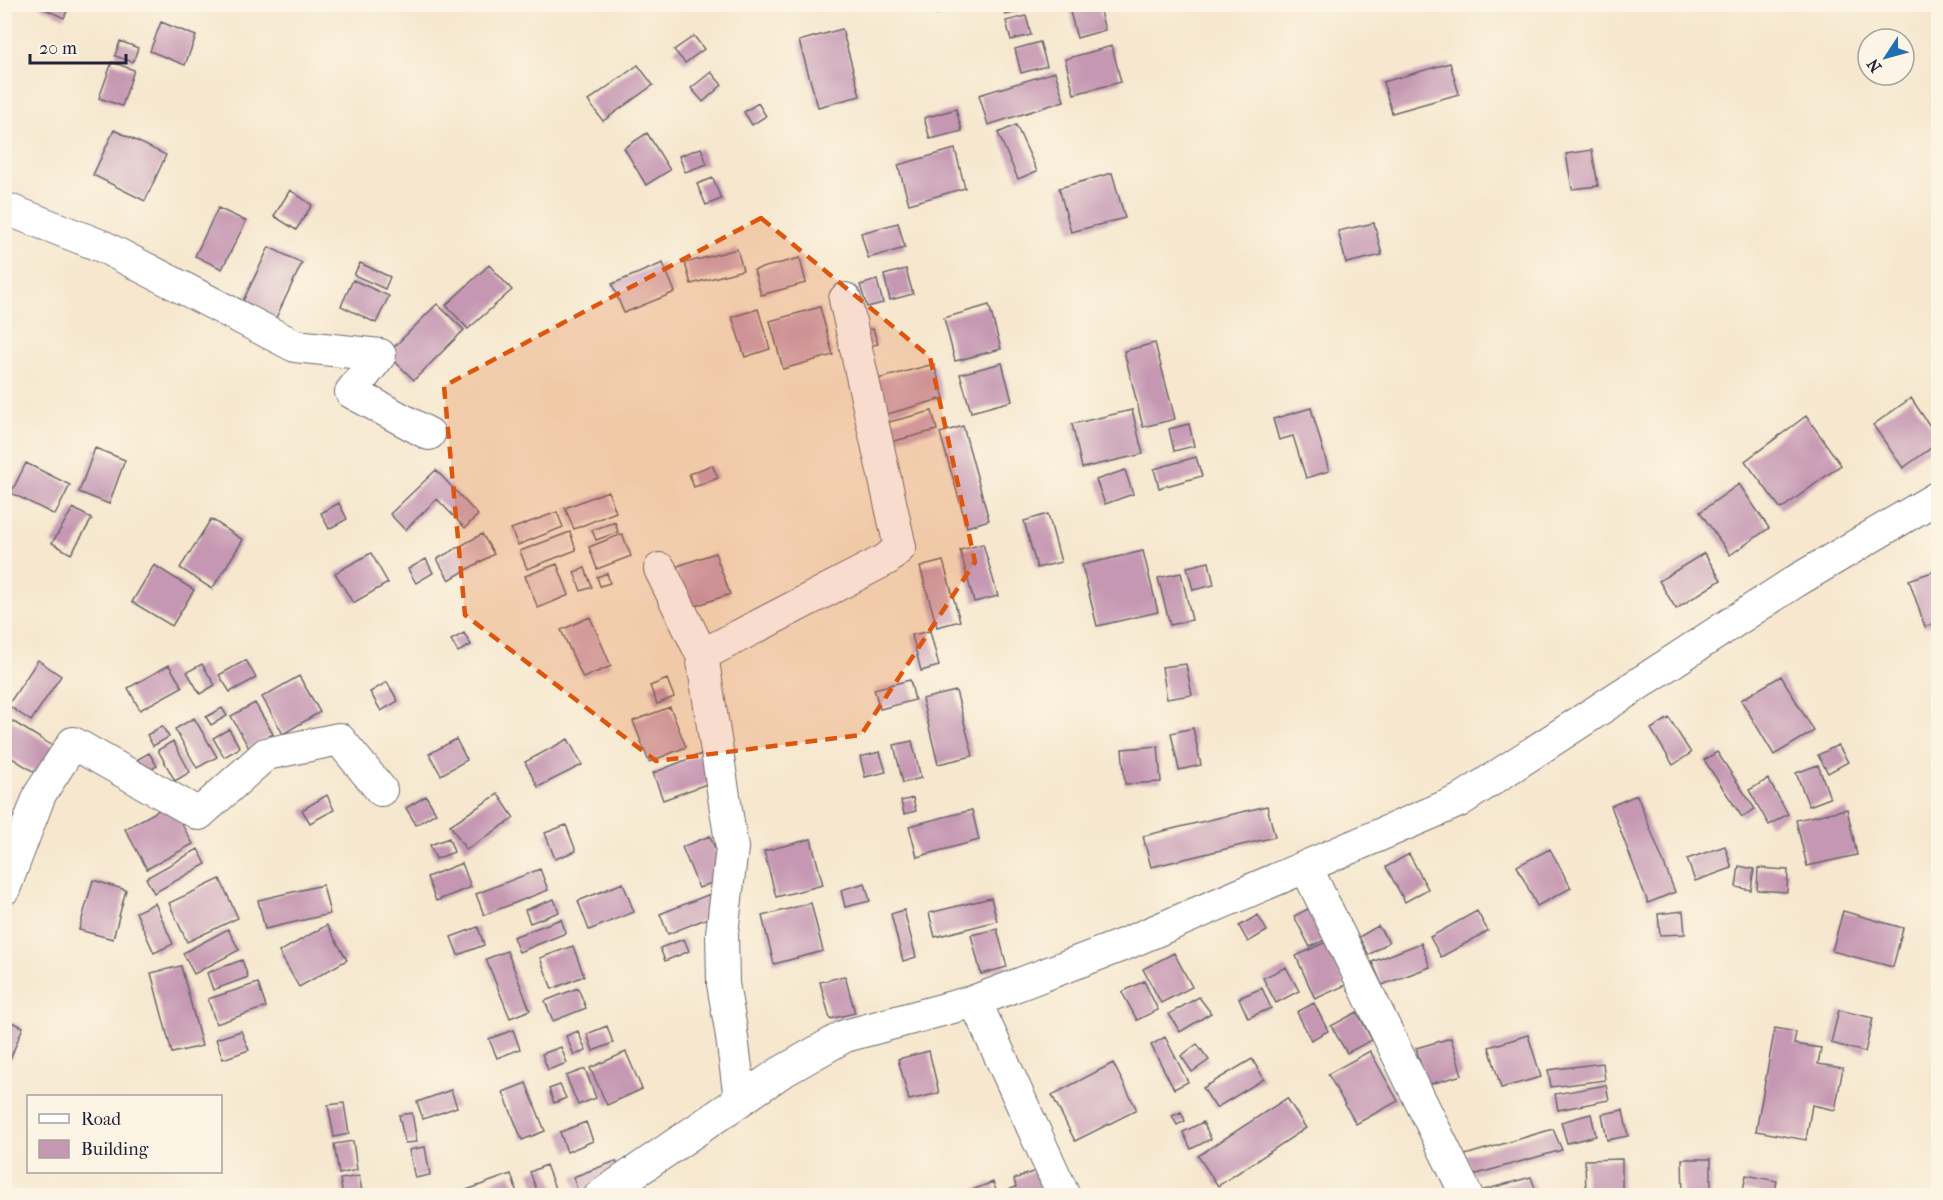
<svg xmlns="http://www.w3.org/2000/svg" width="1943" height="1200" font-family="'IM FELL French Canon',serif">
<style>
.building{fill:#c597b2}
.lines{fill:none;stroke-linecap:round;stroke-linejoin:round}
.minor-casing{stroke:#6c676e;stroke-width:34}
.minor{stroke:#fff;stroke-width:32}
.marked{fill:#de560e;fill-opacity:0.2;stroke:#de560e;stroke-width:4.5;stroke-dasharray:12 8;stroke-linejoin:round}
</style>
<rect width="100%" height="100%" fill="#fcf5e5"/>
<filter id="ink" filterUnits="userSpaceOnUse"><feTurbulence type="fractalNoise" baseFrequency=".0167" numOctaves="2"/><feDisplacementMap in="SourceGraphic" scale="12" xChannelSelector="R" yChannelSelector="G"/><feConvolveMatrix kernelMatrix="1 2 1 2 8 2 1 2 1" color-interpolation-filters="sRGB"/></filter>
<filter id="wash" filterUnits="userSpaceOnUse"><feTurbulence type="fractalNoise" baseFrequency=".008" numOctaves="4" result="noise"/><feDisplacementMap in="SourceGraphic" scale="24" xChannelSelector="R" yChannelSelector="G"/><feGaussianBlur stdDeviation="1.35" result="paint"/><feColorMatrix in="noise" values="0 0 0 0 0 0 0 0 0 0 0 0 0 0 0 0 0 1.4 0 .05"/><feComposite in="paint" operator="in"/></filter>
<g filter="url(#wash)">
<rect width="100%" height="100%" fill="#f6e7ce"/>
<g id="blocks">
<path class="building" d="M34 4H70L64 18Z
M934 4H952L953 10 937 14Z
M1002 4H1041V5L1005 15Z
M1083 4H1098L1105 30 1077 38 1069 8Z
M1026 16 1031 35 1011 40 1006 21Z
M161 22 196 36 185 65 150 51Z
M842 29 860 96 818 107 799 41Z
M694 36 704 49 685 63 674 50Z
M120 41 138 48 133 62 115 56Z
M1040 42 1047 66 1021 73 1015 49Z
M1112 46 1121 82 1074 94 1065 59Z
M112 62 134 70 122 106 99 98Z
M1450 63 1459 94 1392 113 1383 82Z
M638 65 653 85 603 121 588 101Z
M711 72 722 85 703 102 691 88Z
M1055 72 1064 101 988 125 979 95Z
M758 103 766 116 752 125 744 112Z
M956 109 962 131 930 139 924 118Z
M1016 125 1037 171 1018 179 998 133Z
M114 130 166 155 145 201 93 175Z
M647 133 670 170 646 185 624 148Z
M701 148 707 164 685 172 679 156Z
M955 149 965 188 909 204 898 165Z
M1592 150 1598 186 1572 189 1566 154Z
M1112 173 1125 218 1071 232 1059 188Z
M713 178 721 199 706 205 697 184Z
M290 190 312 205 296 230 274 216Z
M218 208 246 221 222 269 195 256Z
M898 223 905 248 868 258 861 233Z
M1374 223 1382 255 1346 263 1338 231Z
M269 247 302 263 273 324 240 307Z
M737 249 743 270 691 284 685 263Z
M800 258 806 283 761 295 754 270Z
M360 263 390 277 385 289 354 275Z
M663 263 675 292 624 313 612 284Z
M489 265 512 290 468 329 446 305Z
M906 269 913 294 890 300 884 275Z
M353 280 389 296 376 323 341 306Z
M877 280 883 303 867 307 860 285Z
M437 304 464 330 414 380 387 354Z
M989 305 1001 349 955 361 944 318Z
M820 307 833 355 783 369 770 321Z
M758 309 770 349 745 357 732 317Z
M873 329 878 344 864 347 860 332Z
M1155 343 1175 419 1143 427 1124 351Z
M1002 363 1012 401 971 412 960 374Z
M934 364 944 398 884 415 874 380Z
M1911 398 1938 438V443L1903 468 1873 425Z
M1311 408 1329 471 1306 478 1293 436 1279 440 1273 419Z
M1132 410 1143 454 1082 468 1072 424Z
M932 411 937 430 890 442 885 423Z
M1806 416 1841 465 1781 509 1745 461Z
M1189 424 1194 446 1174 451 1169 429Z
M963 426 989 520 967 527 940 433Z
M95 448 125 460 109 504 79 492Z
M1196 457 1202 476 1159 488 1154 469Z
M26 463 70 485 55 515 11 493Z
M712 465 718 478 694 487 689 474Z
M436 470 478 515 465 528 437 499 405 530 390 514Z
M1125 470 1133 494 1105 504 1096 480Z
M1739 484 1769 528 1730 555 1700 512Z
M608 491 616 512 574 529 565 508Z
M339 503 347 519 329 529 321 513Z
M73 508 92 519 71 554 52 543Z
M557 512 563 527 518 545 511 529Z
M1048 514 1061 562 1037 568 1024 521Z
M211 519 243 540 212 589 180 568Z
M615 522 618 532 596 540 592 530Z
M570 532 576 550 527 569 520 551Z
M482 534 494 554 449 580 437 559Z
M622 534 631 556 597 569 589 547Z
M983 544 998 596 974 602 960 550Z
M1143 551 1158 612 1097 626 1082 565Z
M371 553 388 583 353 603 335 573Z
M715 553 730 594 690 608 675 567Z
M1704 553 1721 580 1676 609 1659 581Z
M426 559 433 573 416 583 408 569Z
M943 561 960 621 937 627 920 567Z
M1209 562 1214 585 1193 590 1187 567Z
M557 564 569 595 538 608 525 576Z
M154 565 194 590 172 626 132 602Z
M585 568 592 587 581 591 574 572Z
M1938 570V622L1925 627 1909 580Z
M607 573 610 583 600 586 597 577Z
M1181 573 1192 620 1170 625 1158 578Z
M590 617 611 666 583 678 561 630Z
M930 631 939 666 921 671 912 635Z
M464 633 471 645 458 652 451 640Z
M38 660 61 676 31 721 8 705Z
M246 660 256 678 230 692 219 675Z
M202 664 215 685 200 694 187 672Z
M1186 664 1192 695 1167 699 1162 667Z
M169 665 182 687 140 710 128 688Z
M299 676 320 712 283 734 262 697Z
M1781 676 1814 731 1774 755 1741 700Z
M667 679 674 697 657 704 650 686Z
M910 680 915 700 880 709 874 689Z
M387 682 398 701 381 711 370 692Z
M956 691 973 756 938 764 922 699Z
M255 703 273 734 249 748 231 716Z
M670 707 686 747 649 762 633 721Z
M222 708 227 716 211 725 206 717Z
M4 716 56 748 39 775 4 753Z
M194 718 217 757 197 768 175 729Z
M1669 718 1691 753 1673 765 1651 729Z
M162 726 169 737 153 746 147 735Z
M1193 728 1201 765 1179 770 1171 733Z
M229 729 240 748 224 757 213 738Z
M456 739 467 760 441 775 429 754Z
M568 739 582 765 538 787 525 762Z
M173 741 190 772 175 781 158 750Z
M912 741 921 778 903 783 894 745Z
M1838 745 1848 762 1828 773 1818 755Z
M1158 746 1161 782 1125 784 1122 749Z
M880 752 886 772 865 777 860 757Z
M1717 752 1755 809 1742 817 1704 760Z
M149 753 157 766 138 776 131 763Z
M701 754 712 782 663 800 653 773Z
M1818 765 1830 798 1809 806 1796 773Z
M1768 779 1788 814 1769 825 1749 790Z
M498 794 514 818 466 850 450 825Z
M327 795 334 810 310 823 302 810Z
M1637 795 1675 892 1648 903 1611 806Z
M426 796 436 813 416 825 406 808Z
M913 798 916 811 904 814 901 801Z
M170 804 193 844 147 869 125 829Z
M1267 806 1275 837 1151 867 1143 836Z
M1847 809 1857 855 1807 866 1796 820Z
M972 810 979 840 917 857 909 826Z
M566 825 576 851 555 859 545 833Z
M710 836 726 877 699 888 682 847Z
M449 838 454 852 436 859 430 845Z
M811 839 823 885 776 897 764 851Z
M1725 846 1732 868 1695 881 1687 859Z
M198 849 206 864 154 893 146 878Z
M1550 849 1571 888 1537 906 1517 866Z
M1409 854 1428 889 1405 902 1386 867Z
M462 863 471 887 436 901 427 877Z
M1739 866 1754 869 1751 890 1736 887Z
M1758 868 1788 870 1787 892 1757 890Z
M540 869 548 890 484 915 476 894Z
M220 879 238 918 187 942 169 903Z
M93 880 126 890 113 939 79 930Z
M623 883 634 912 589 930 578 901Z
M865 883 870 901 845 907 841 890Z
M323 885 330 914 265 929 258 900Z
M710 894 718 914 668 934 660 914Z
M991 898 997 921 935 937 929 913Z
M554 899 559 912 530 923 525 910Z
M155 903 173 944 154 953 136 912Z
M811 903 823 951 774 964 762 916Z
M1312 907 1329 938 1310 947 1294 916Z
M904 910 916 957 903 961 891 914Z
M1477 911 1488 931 1441 957 1430 937Z
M1683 911 1685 934 1660 935 1658 914Z
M1843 911 1903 928 1893 967 1832 951Z
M1258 915 1267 931 1248 942 1239 926Z
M561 919 566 933 519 952 513 937Z
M327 925 347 960 299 987 279 952Z
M1378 926 1389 942 1369 955 1359 937Z
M478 927 484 945 458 955 451 937Z
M228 929 239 950 194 974 183 953Z
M997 929 1007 967 981 974 971 935Z
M684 939 689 951 665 961 660 948Z
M1326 942 1346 985 1315 999 1296 956Z
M1421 943 1430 967 1382 985 1372 962Z
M573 946 584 976 552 989 540 958Z
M507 951 530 1010 510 1018 486 959Z
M1174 953 1192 987 1161 1003 1143 969Z
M242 960 248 977 213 990 207 973Z
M181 966 202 1046 172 1053 151 973Z
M1286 967 1299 991 1276 1003 1263 978Z
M845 976 855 1013 830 1019 820 982Z
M1144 981 1158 1010 1137 1020 1122 992Z
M258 983 266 1007 216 1024 208 999Z
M578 988 586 1008 553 1021 545 1001Z
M1262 988 1271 1008 1248 1018 1239 998Z
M1199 997 1211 1013 1180 1032 1169 1014Z
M1314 1003 1328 1031 1311 1040 1297 1012Z
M1839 1010 1873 1018 1865 1052 1831 1043Z
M1357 1012 1372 1040 1347 1053 1331 1026Z
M4 1019 23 1027 5 1072H4Z
M607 1026 613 1043 593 1051 587 1034Z
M1775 1028 1796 1032 1794 1044 1821 1048 1818 1064 1843 1068 1835 1110 1812 1105 1806 1140 1756 1131Z
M513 1030 520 1049 497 1058 489 1039Z
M241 1031 249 1050 223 1059 216 1039Z
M578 1031 586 1051 574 1055 566 1036Z
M1528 1035 1541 1077 1501 1088 1489 1047Z
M1165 1037 1188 1082 1174 1089 1151 1045Z
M1451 1038 1462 1075 1427 1085 1416 1048Z
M1197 1044 1209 1060 1192 1072 1181 1056Z
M561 1047 567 1063 548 1070 542 1054Z
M929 1051 939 1093 909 1100 898 1059Z
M1370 1051 1398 1101 1356 1124 1328 1074Z
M626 1052 642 1089 607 1105 590 1068Z
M1252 1059 1264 1079 1216 1108 1203 1088Z
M1113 1063 1137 1110 1075 1141 1052 1095Z
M1603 1063 1605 1080 1551 1087 1548 1070Z
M585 1069 596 1098 578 1105 566 1076Z
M526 1083 545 1131 522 1140 503 1092Z
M560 1085 566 1098 554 1103 549 1089Z
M1606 1085 1609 1100 1558 1110 1555 1094Z
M451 1090 457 1107 423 1119 417 1102Z
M1287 1098 1306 1128 1218 1186 1198 1156Z
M344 1103 349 1134 334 1137 328 1105Z
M1623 1110 1628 1136 1607 1140 1602 1114Z
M1181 1112 1185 1121 1177 1125 1172 1116Z
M412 1113 417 1142 405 1143 399 1115Z
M1591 1114 1596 1136 1567 1143 1561 1122Z
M586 1122 593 1141 567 1152 560 1132Z
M1203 1122 1211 1139 1191 1149 1183 1132Z
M1553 1129 1562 1150 1473 1175 1465 1155Z
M353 1141 357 1170 339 1174 334 1144Z
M425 1147 430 1175 415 1178 409 1150Z
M1622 1159V1193H1586L1585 1160Z
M1682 1159H1711V1196H1683Z
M616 1161 621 1176 578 1192 573 1177Z
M546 1165 558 1196H539L530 1172Z
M1038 1170 1048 1196H1004L1003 1192 1016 1187 1014 1179Z
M511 1174 518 1196H463L461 1192Z
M1746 1175 1777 1181 1774 1196 1743 1190Z
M359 1176 363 1196H343L340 1179Z
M1531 1177 1538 1196H1486L1484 1190Z
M993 1182 998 1196H959V1195Z"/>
</g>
</g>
<g filter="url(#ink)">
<use href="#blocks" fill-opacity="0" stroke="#6c676e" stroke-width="1.5"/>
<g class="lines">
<g class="minor-casing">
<path id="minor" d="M4 208 104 247 295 346 380 355 351 392 429 434
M660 569 702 655 732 848 722 933 723 984 731 1030 740 1099
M702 655 887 559 900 547 845 299
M1306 867 1467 1196
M4 889 40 794 73 743 199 814 266 754 339 739 381 790
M975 1001 1064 1196
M600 1196 780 1073 845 1036 975 1001 1125 944 1459 801 1796 581 1938 497"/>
</g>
<use href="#minor" class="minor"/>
</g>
</g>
<path class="marked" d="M761 218 930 357 975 562 861 735 656 761 465 615 444 386Z"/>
<rect width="1943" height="1200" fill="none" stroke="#fcf5e5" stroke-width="24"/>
<rect x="27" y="1095" width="195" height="78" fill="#fcf5e5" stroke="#a5a1a1" stroke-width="1.5"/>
<rect x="39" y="1114" width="30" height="9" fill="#ffffff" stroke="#a5a1a1" stroke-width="1.5"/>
<text x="81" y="1125" font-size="18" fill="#22223b">Road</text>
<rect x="39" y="1140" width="30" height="18" fill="#c597b2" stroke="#a5a1a1" stroke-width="1.5"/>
<text x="81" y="1155" font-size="18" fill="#22223b">Building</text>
<g transform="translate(1886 57) rotate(234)"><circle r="28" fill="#fcf5e5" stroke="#a5a1a1" stroke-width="1.5"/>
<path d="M0-4.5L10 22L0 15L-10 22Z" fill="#1f6fb2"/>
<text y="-9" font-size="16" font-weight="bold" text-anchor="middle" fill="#22223b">N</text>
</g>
<path d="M30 54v9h96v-9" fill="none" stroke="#22223b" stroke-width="3"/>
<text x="39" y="54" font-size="18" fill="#22223b" stroke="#fcf5e5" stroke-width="4.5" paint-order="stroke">20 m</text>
</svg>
